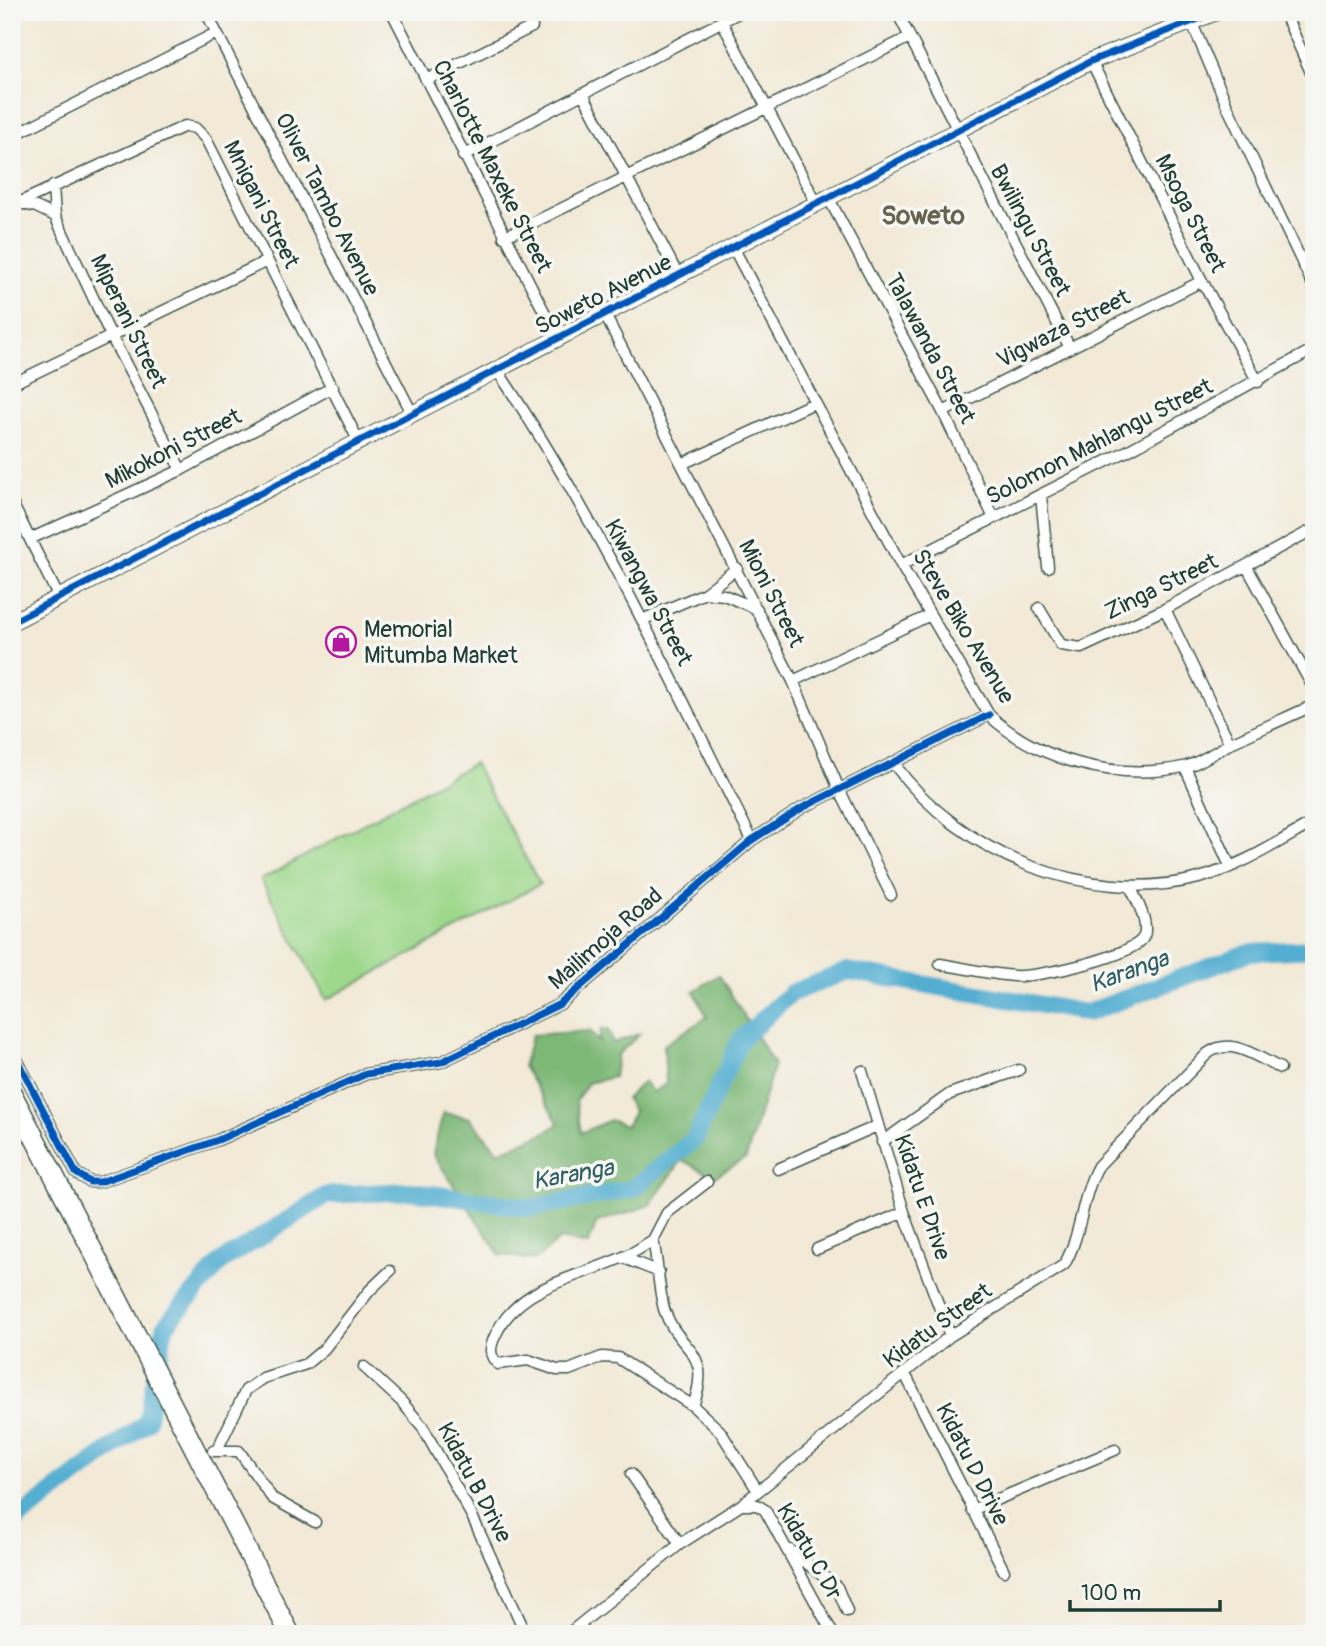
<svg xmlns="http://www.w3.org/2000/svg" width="1326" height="1646" font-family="Pangolin,sans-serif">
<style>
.green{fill:#9dd88b;stroke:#5e8a60;stroke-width:2}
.forest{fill:#7eb877;stroke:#4e7a56;stroke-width:2}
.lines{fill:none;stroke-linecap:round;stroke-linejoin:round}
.river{stroke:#53aed1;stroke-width:18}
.street-casing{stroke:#3f574c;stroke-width:13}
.secondary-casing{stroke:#3f574c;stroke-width:18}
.highway-casing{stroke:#3f574c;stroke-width:22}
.street{stroke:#fff;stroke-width:10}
.secondary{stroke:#fff;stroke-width:16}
.highway{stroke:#fff;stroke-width:19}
.cycleway-casing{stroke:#f6f6f2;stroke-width:11}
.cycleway{stroke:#0057b8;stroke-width:7}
.labels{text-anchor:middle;stroke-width:7;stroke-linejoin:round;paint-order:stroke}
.street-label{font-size:23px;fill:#1f3d34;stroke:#f6f6f2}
.poi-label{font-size:23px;fill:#1f3d34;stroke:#f6f6f2;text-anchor:start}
.water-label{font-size:24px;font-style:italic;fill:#2f5f63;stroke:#f6f6f2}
.quarter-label{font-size:26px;font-weight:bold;fill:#686250;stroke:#f6f6f2}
</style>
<rect width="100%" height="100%" fill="#f6f6f2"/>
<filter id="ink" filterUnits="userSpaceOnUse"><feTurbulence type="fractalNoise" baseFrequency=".0143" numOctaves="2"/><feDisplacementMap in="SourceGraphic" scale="14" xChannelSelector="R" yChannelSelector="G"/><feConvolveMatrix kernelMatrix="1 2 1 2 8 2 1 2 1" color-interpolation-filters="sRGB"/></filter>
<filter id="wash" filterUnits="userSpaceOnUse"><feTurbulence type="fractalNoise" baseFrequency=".00686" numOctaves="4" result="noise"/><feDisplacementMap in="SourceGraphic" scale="28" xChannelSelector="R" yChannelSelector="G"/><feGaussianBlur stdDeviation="1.57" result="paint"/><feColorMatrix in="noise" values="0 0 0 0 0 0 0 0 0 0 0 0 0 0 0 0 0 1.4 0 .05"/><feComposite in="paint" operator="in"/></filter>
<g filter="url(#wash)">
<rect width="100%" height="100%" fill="#f2e9d6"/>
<path class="green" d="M474 763 540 884 326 1000 261 880Z"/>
<path class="forest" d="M719 975 774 1065 746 1158 714 1177 682 1160 649 1206 597 1222 588 1245 560 1239 535 1260 500 1255 433 1154 443 1113 470 1118 498 1152 540 1135 559 1124 523 1066 532 1035 589 1031 599 1042 601 1029 608 1030 613 1043 641 1033 617 1055 614 1077 588 1083 576 1101 581 1133 610 1120 626 1126 634 1112 626 1099 644 1081 652 1092 666 1084 664 1045 707 1017 694 991Z"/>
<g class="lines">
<path class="river" d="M12 1523 147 1422 165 1326 221 1262 327 1195 410 1191 531 1208 632 1189 695 1139 740 1040 791 993 848 971 1087 1013 1250 952 1314 949"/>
</g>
</g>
<g filter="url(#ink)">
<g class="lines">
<g class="street-casing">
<path id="street" d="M206 12 413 415
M392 12 558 339
M897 12 1070 348
M1284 12 1314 79
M1191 21 1229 110 1314 287
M722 22 817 204
M1091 61 1202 281 1258 382
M426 80 532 27
M583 94 679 277
M12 136 216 33
M463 156 740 12
M53 186 55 216 111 336 181 470
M829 199 943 412 994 518
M19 203 36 207 55 216
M12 206 185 126 195 128 206 139 360 444
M504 237 910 37
M734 249 901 565 989 715C1038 761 1116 781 1183 767 1199 764 1216 751 1231 743 1258 730 1286 718 1314 705
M605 315 793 681 839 789 891 895
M497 370C597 518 672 680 752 840
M12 384 267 261
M943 412 1202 281
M684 463 814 403
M1041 495 1048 567
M12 503 59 598
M30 539 181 470 333 387
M901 565 1129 450 1314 349
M1247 567 1314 689
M705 593 724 595 757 609
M1039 608 1061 645 1081 648 1165 609 1314 529
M1165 609 1230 744
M642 620 705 593 737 568
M793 681 930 615
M894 764C962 856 1087 906 1199 878 1240 867 1278 842 1314 822
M1185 767 1230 866
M940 964C964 968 989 974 1014 976 1036 978 1137 956 1144 936 1149 922 1136 899 1130 886
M12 1050 76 1173 90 1182H100L218 1140 366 1074 441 1062 560 1004 752 840 802 808 989 715
M862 1071 904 1212 950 1336
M882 1142 950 1094 1019 1070
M778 1169 877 1126
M707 1182 667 1213 653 1240 639 1249C592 1277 522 1279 496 1334 490 1346 488 1355 498 1364L528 1360 557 1370H569L602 1357 618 1358 693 1406 720 1431 758 1491
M653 1240C658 1262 658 1287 664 1309 678 1353 714 1348 693 1406
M817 1249 904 1212
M624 1258 659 1272
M364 1367 401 1401 422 1426 472 1516 526 1634
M905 1374 1004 1571
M217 1450 246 1390 263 1378 306 1364 324 1349 370 1290 390 1271
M213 1451H239L272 1498 315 1522
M631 1474 680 1544
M741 1505H757L765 1510 833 1634
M972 1510 1115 1450
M790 1550 837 1587 847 1611
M568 1634 680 1544 741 1505 950 1336 1064 1265C1082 1234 1081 1197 1098 1166L1207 1054C1231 1036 1255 1056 1280 1068"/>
</g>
<g class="secondary-casing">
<path id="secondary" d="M12 622 1091 61 1216 12"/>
</g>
<g class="highway-casing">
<path id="highway" d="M12 1094 290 1634"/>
</g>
<use href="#street" class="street"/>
<use href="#secondary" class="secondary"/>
<use href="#highway" class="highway"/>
<g class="cycleway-casing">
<path id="cycleway" d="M12 622 1091 61 1216 12
M12 1050 76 1173 90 1182H100L218 1140 366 1074 441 1062 560 1004 752 840 802 808 989 715"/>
</g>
<use href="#cycleway" class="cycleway"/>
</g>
</g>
<defs>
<g id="shop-ring" transform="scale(1.575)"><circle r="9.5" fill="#f6f6f2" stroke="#b5179e" stroke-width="1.5"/><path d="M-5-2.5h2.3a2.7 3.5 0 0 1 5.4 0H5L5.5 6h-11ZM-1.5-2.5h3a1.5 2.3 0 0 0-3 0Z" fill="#b5179e"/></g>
</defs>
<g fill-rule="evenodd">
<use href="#shop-ring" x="341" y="642"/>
</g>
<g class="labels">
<g class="street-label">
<text transform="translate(493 166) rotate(63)" y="8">Charlotte Maxeke Street</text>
<text transform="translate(262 204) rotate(63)" y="8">Mnigani Street</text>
<text transform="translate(328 204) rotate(63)" y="8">Oliver Tambo Avenue</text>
<text transform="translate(1191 213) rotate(63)" y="8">Msoga Street</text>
<text transform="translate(1031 230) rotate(62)" y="8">Bwilingu Street</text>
<text transform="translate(603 294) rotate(-27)" y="8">Soweto Avenue</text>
<text transform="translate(129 321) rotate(64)" y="8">Miperani Street</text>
<text transform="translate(1063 328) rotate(-27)" y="8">Vigwaza Street</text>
<text transform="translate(931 348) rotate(62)" y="8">Talawanda Street</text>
<text transform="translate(1099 441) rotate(-27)" y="8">Solomon Mahlangu Street</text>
<text transform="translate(173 448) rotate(-27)" y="8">Mikokoni Street</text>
<text transform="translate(1161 586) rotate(-26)" y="8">Zinga Street</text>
<text transform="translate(649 592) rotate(62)" y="8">Kiwangwa Street</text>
<text transform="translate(772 593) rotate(63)" y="8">Mioni Street</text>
<text transform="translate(964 626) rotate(59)" y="8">Steve Biko Avenue</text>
<text transform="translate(605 938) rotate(-41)" y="8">Mailimoja Road</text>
<text transform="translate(923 1197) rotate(71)" y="8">Kidatu E Drive</text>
<text transform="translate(937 1325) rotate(-36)" y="8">Kidatu Street</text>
<text transform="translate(973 1464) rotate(63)" y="8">Kidatu D Drive</text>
<text transform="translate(475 1482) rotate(62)" y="8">Kidatu B Drive</text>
<text transform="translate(810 1551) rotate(60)" y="8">Kidatu C Dr</text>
</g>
<g class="poi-label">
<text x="364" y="637">Memorial<tspan x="364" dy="26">Mitumba Market</tspan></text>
</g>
<g class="water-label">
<text transform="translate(1129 971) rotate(-20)" y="8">Karanga</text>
<text transform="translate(573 1174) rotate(-10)" y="8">Karanga</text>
</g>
<g class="quarter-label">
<text x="923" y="224">Soweto</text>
</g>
</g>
<rect width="1326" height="1646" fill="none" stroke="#f6f6f2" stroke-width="42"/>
<path d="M1070 1600v10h150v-10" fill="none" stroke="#1f3d34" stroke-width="3.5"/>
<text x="1081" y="1600" font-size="21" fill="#1f3d34" stroke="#f6f6f2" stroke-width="5" paint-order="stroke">100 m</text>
</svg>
